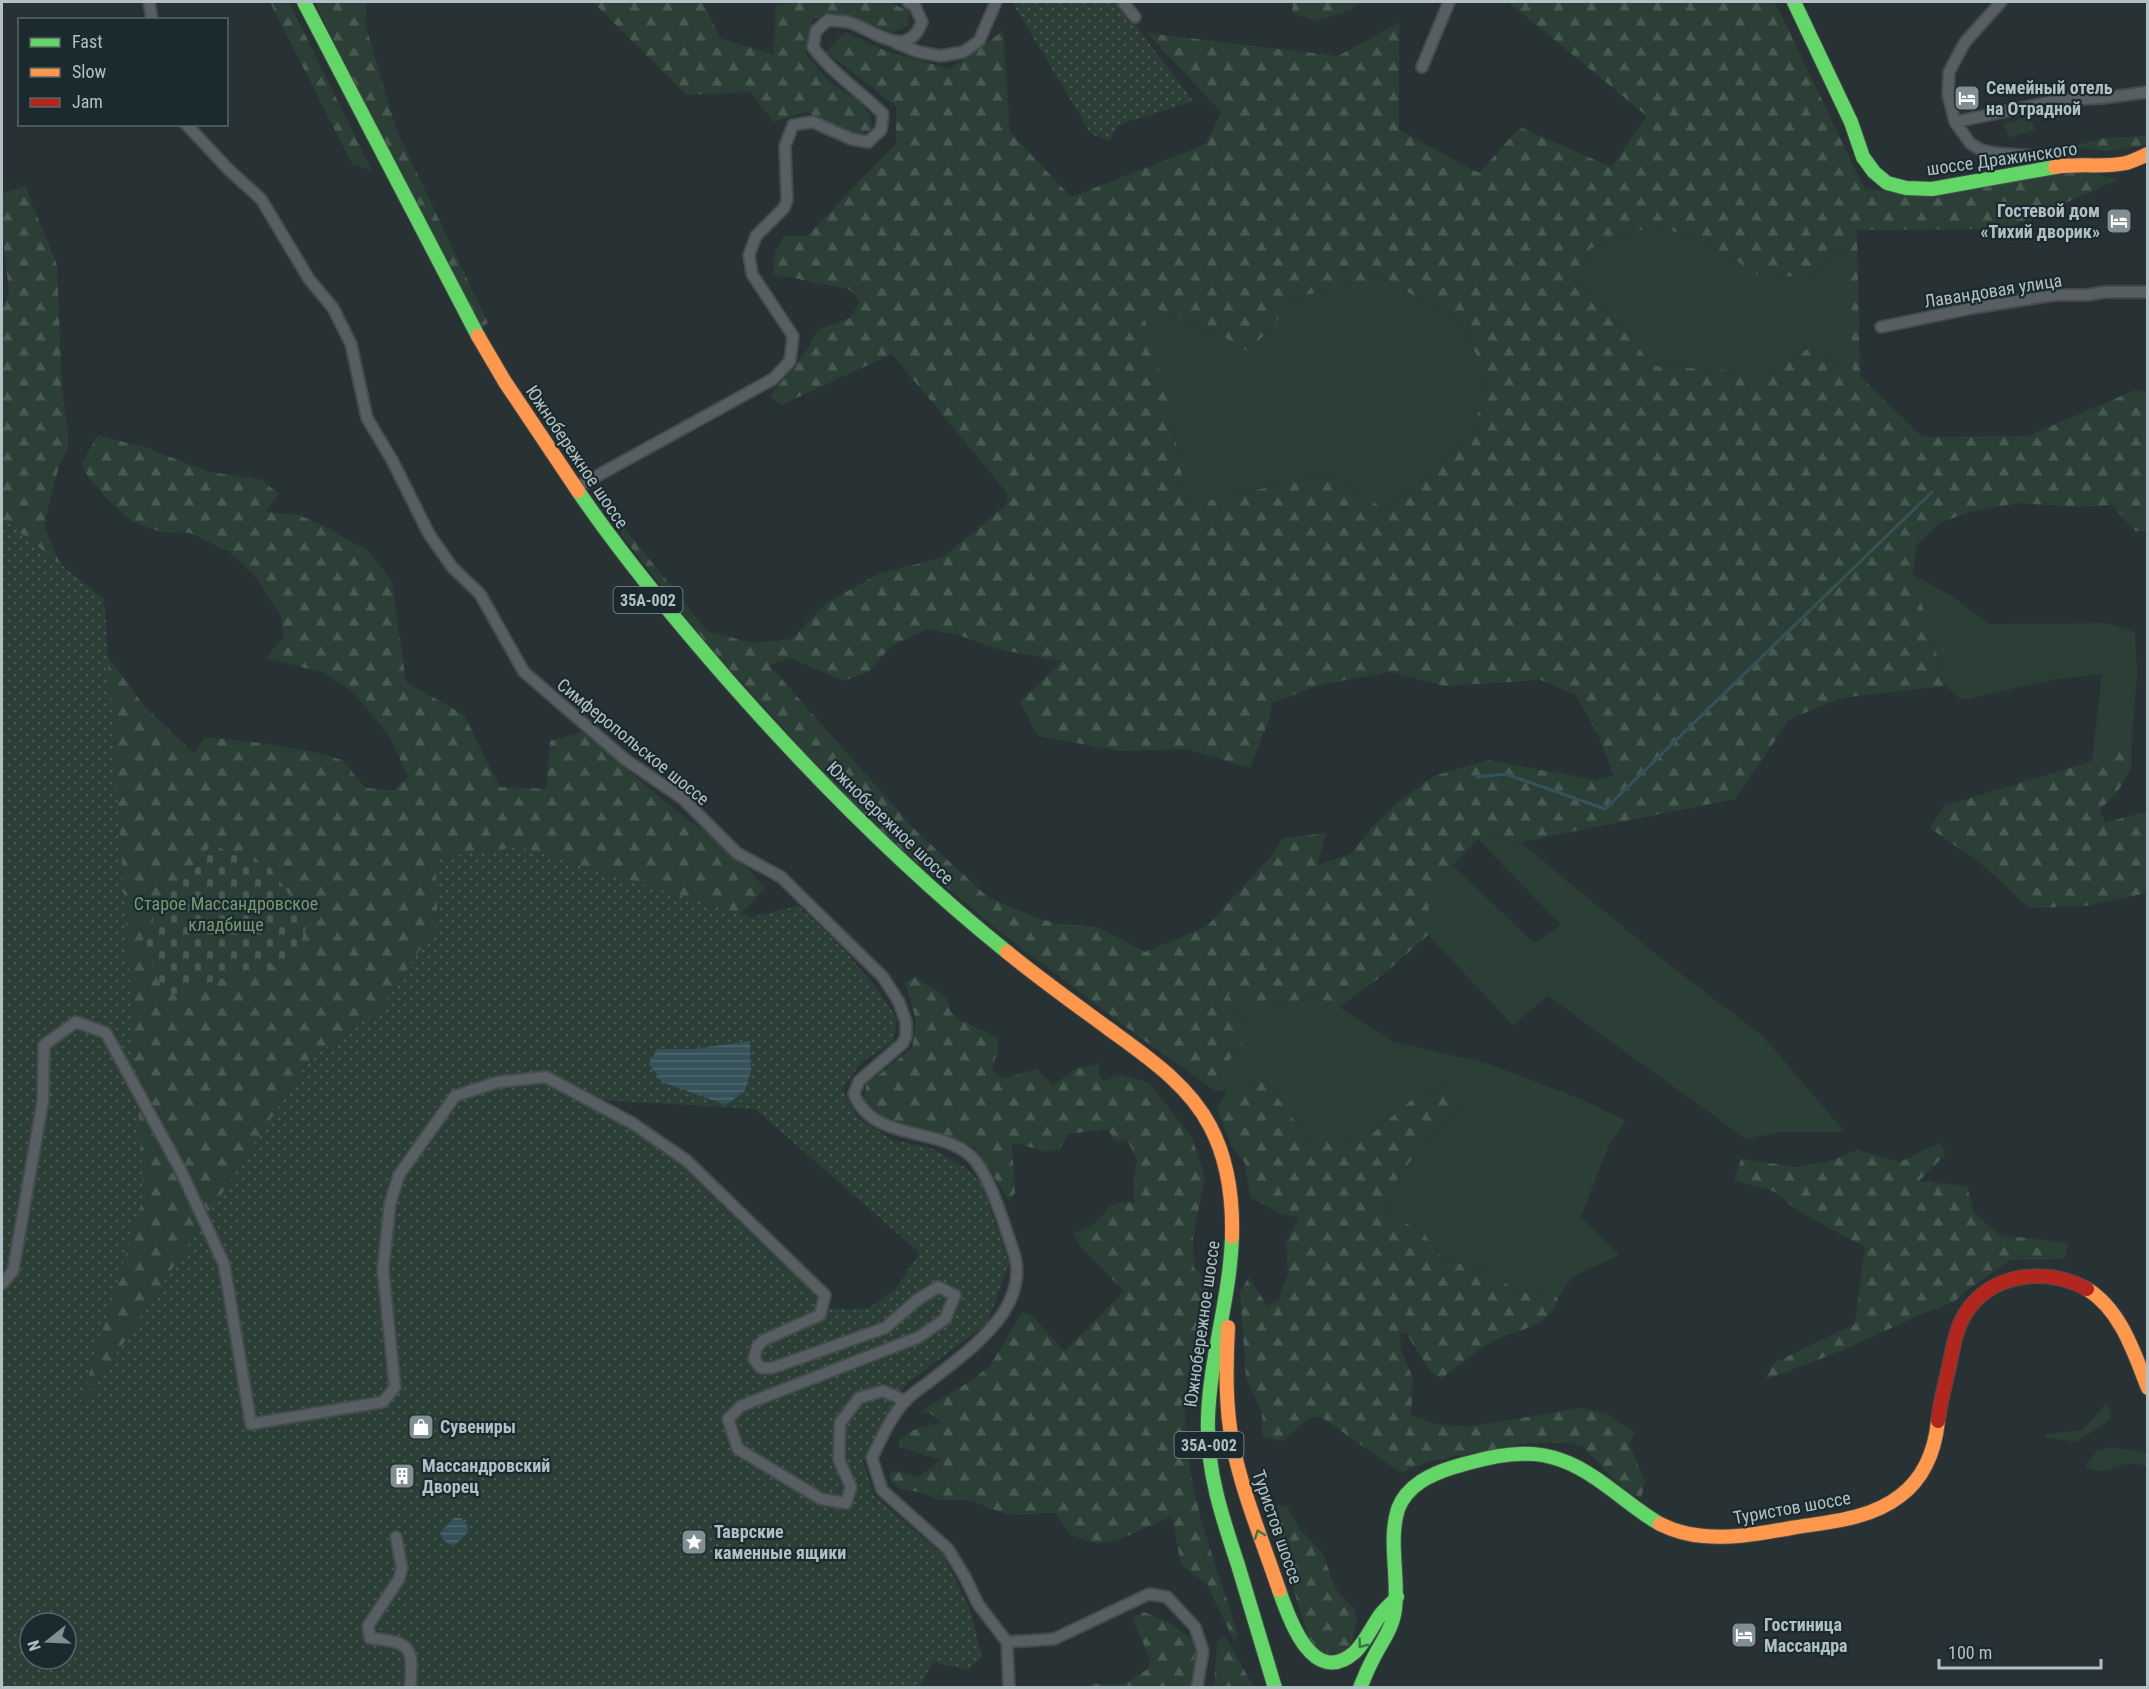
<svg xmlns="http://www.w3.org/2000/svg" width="2149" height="1689" font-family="'Roboto Condensed',sans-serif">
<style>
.green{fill:#2b3f37}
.forest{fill:url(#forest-firs);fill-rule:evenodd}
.cemetery{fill:url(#cemetery-stones)}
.park{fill:url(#park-dots);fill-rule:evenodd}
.water{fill:url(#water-rules)}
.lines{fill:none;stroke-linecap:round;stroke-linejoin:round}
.stream{stroke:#355159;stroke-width:3}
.street-casing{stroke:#464c4e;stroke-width:14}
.fast-casing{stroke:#464c4e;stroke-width:16}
.slow-casing{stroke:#464c4e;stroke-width:16}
.jam-casing{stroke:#464c4e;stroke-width:16}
.street{stroke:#575f62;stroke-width:10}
.fast{stroke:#63d668;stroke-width:14}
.slow{stroke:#ff974d;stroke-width:14}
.jam{stroke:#b3261e;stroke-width:14}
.oneway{stroke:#3b7748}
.labels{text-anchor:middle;stroke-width:4.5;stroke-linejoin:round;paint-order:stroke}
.shield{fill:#1b2a2e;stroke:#849398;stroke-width:1.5}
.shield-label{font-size:16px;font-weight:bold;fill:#b1c0c5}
.poi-label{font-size:18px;font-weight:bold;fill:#b1c0c5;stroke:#1b2a2e;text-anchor:start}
.street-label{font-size:18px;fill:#b1c0c5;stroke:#1b2a2e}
.park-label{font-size:18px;fill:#769a70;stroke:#1b2a2e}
</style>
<defs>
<pattern id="forest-firs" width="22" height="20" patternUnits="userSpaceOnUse" patternTransform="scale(1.5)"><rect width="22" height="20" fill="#2b3f37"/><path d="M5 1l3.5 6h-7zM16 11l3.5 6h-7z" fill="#475952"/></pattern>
<pattern id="cemetery-stones" width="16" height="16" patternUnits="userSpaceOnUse" patternTransform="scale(1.5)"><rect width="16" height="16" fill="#2b3f37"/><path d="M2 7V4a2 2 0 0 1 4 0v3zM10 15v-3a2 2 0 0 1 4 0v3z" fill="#475952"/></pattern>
<pattern id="park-dots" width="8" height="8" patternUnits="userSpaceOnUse" patternTransform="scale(1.5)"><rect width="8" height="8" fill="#2b3f37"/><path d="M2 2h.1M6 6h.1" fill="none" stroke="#475952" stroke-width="1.8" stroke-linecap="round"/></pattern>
<pattern id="water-rules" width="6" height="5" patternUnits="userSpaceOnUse" patternTransform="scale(1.5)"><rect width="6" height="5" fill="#355159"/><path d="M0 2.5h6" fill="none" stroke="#50686f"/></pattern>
</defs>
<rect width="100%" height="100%" fill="#283133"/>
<path class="green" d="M2030 116 2035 130 2009 138 2004 124Z
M1658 227 1703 240 1763 278 1810 275 1839 246 1850 253 1854 378 1812 346 1772 373 1654 366 1578 278 1590 249 1620 234Z
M1380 278 1444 311 1464 328 1480 363 1483 390 1474 432 1420 483 1384 509 1329 474 1187 505 1171 412 1141 310 1152 307 1227 339 1249 352 1297 297Z
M1913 575 1950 595 1990 624 2105 623 2135 632 2137 675 2131 750 2119 743 2092 761 2102 674 2052 680 1962 700 1946 686Z
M1483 833 1520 842 1673 968 1762 1035 1845 1132H1780L1746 1139 1548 996 1513 1025 1428 935 1429 891 1453 866 1534 943 1561 925 1478 839Z
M1228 993 1251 1001 1283 1007 1314 996 1339 1007 1394 1042 1486 1063 1581 1099 1626 1121 1609 1145 1581 1217 1619 1255 1572 1277 1558 1298 1550 1293 1519 1292 1481 1267 1444 1261 1425 1235 1388 1211 1398 1179 1428 1137 1456 1111 1459 1104 1454 1089 1447 1085 1411 1100 1372 1134 1356 1143 1336 1134 1313 1146 1265 1080 1227 1092 1214 1090 1219 1075 1242 1043 1245 1023Z
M2107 1403 2111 1413 2110 1420 2077 1442 2046 1438V1434L2082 1430Z
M2111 1447 2147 1453V1467C2119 1456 2107 1481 2085 1466L2097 1451Z"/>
<path class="forest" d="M270 2H289L372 171 352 164Z
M315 2H367L365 24 397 131 488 323 482 327 383 144Z
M593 2H703L720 38 774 55 775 6 796 2H888L909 11 908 26 892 32 848 17 813 18 805 53C812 61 819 71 827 79 846 97 871 98 872 129L859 135 806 112 773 122 750 92 686 95Z
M1293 2H1359L1351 10 1320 20 1292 14Z
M1508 2H1775L1864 188 1916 196 2062 169 2120 179 2005 229 1857 230 1860 376 1922 437 2028 436 2135 390 2147 392V532L2135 531 2112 505 2078 507 2019 503 1969 512 1940 523 1916 546 1913 574 1946 686 1841 698 1790 719 1735 799 1520 842 1483 833 1429 891 1428 935 1378 979 1339 1007 1314 996 1283 1007 1251 1001 1228 994 1245 1023 1242 1043 1219 1075 1214 1090 1138 1036 998 930 865 819 703 639 623 537 618 520 707 631 752 643 792 639 826 603 880 573 942 558 1005 506 1008 494 892 354 781 405 770 396 807 350 817 330 850 318 860 301 849 289 773 274 775 252 784 236H807L896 143V106L826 52 846 32 883 50 950 69 1003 31 1010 132 1071 197 1206 144 1221 112 1147 33 1338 56 1399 23V130L1479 173 1520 127 1611 167 1647 116ZM1658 227 1703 240 1763 278 1810 275 1839 246 1850 253 1853 377 1812 346 1772 373 1654 366 1578 278 1590 249 1620 234ZM1380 278 1444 311 1464 328 1480 363 1483 390 1474 432 1420 483 1384 509 1329 474 1187 505 1171 412 1142 310 1152 307 1227 339 1249 352 1297 297ZM927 629 961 636 997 649 1061 661 1020 702 1038 736 1120 751 1187 749 1250 768 1270 717 1272 703 1320 685 1391 672 1445 686 1541 680 1576 695 1598 734 1614 776 1595 780 1488 760 1434 776 1403 798 1372 827 1351 854 1317 865 1326 833 1283 838 1270 858 1206 927 1145 952 1098 927 1061 924 1039 919 988 897 918 833 769 665 790 658 844 681 868 672 891 647Z
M2147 136V145L2108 151 2068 147 2105 138Z
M25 186 57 265 62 389 68 431V448L59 465 44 526 88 630 145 707 194 753 205 737 261 743 310 751 342 760 366 788 394 790 408 777 390 737 355 694 325 673 266 658 284 637 281 616 257 578 230 552 190 533 161 532 131 521 108 500 89 478 81 464 98 435 150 449 209 472 260 479 279 494 265 512 299 515 326 527 368 551 392 581 406 682 464 715 500 787 546 789 550 741 582 732 679 813 713 837 748 868 765 888 741 914 519 847 435 858 438 923 380 1010 311 1058 2 1530V309L9 292 2 230V194Z
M2119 742 2131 750V769L2116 794 2100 809 2105 823 2147 811V893L2086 906 2029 908 1983 865 1930 828 1944 806 2092 761Z
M915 977 947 998 950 1011 960 1020 997 1037 999 1047 992 1068 1002 1079 1036 1069 1053 1085 1076 1069 1101 1063 1098 1072 1103 1081 1121 1075 1150 1083 1192 1138 1205 1177 1193 1238 1194 1268 1209 1284C1202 1315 1190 1352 1187 1383 1177 1469 1212 1553 1238 1634L1234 1641 1207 1584 1181 1565 1172 1516 1118 1540 1097 1544 1070 1535 1055 1513 1008 1515 969 1500H938L923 1493 899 1488 891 1481 890 1473 897 1471 918 1477 941 1460 900 1447 899 1441 910 1431 941 1422 931 1414 920 1412 972 1380 990 1366 1022 1312 1031 1315 1064 1351 1124 1291 1080 1246 1073 1233C1078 1231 1086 1229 1091 1226 1111 1211 1104 1199 1135 1203L1133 1183 1137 1160 1128 1141 1115 1140 1107 1129 1068 1134 1060 1149 1047 1152 1015 1143 1012 1144 1015 1193 1009 1201 976 1148 948 1136 885 1122 870 1110 864 1102 866 1085 912 1048 916 1020 905 983Z
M1265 1080 1313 1146 1336 1134 1356 1143 1372 1134 1411 1100 1447 1085 1454 1088 1459 1104 1456 1111 1428 1137 1398 1178 1388 1211 1425 1235 1444 1261 1481 1267 1519 1292 1550 1293 1558 1298C1551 1330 1510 1329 1487 1345 1471 1355 1456 1367 1441 1379L1431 1372 1406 1333H1400L1401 1349 1413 1379 1411 1415 1434 1424 1468 1427 1580 1408 1605 1413 1635 1432 1629 1443 1645 1481 1641 1499 1622 1487 1582 1446 1569 1443H1527L1429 1461 1401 1473 1321 1417 1308 1418 1283 1441 1262 1437V1413L1246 1377 1240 1292 1249 1277 1267 1306 1278 1301 1288 1272 1286 1241 1299 1217 1283 1215 1250 1197 1245 1163 1232 1147 1217 1109 1227 1092Z
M1940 1143 1946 1154 1919 1181 1967 1186 1974 1213 2000 1235 2069 1243 2064 1259 2010 1260 1971 1287 1954 1302 1922 1314 1841 1351 1765 1380 1774 1363 1855 1324 1865 1247 1797 1210 1775 1192 1734 1180 1741 1159 1797 1167 1827 1162 1857 1150 1900 1162Z
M1278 1504 1287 1507 1302 1532 1323 1554 1336 1590 1355 1610 1357 1620 1351 1644 1342 1653 1321 1654 1311 1644 1273 1525Z
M1144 1612 1171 1623 1197 1644 1190 1687 1086 1688 1092 1684H1124L1148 1669 1151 1662 1132 1617Z
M1224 1635 1251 1682 1253 1687H1214L1217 1642Z"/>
<path class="cemetery" d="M212 845 270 867 308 923 292 965 247 970 166 997 142 942 161 897Z"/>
<path class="park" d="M1012 2H1118L1193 101 1118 125 1110 141 1091 134Z
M2 518 104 599 144 1194 78 1412 311 1058 380 1010 438 923 435 858 519 847 751 917 798 906C836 941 870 974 897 1019L893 1042 862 1062 842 1089 857 1117 892 1140 931 1148 964 1167 981 1182 1009 1263 987 1324 906 1384 886 1415 863 1461 874 1495 943 1555 970 1609 982 1657 968 1670 933 1662 919 1688 2 1687ZM601 1100 755 1109 920 1253 896 1288 868 1309H829L661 1146ZM30 1623H66V1659H30Z"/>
<path class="water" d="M750 1041 751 1070 745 1091 726 1105 662 1082 649 1064 657 1049H694Z
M454 1518H461L467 1524 468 1532 455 1545 448 1544 441 1537 442 1530Z"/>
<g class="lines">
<path class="stream" d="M1477 777 1506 774 1605 809 1932 492"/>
<g class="street-casing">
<path id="street" d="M149 2 152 20
M1123 2 1135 17
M2001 2 1965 42 1949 72 1948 95 1955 122 1970 143 1981 150 1995 153 2045 157 2066 163
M896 43 919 52 941 56 963 52 979 41 996 2
M1422 67 1449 2
M1955 122 2059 100 2103 98 2148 92
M186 124 228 169 261 199 309 279 333 308 351 344 367 418 392 460 429 534 452 567 480 594 524 672 626 760 682 798 737 853 781 877 883 977 899 1002 906 1022V1036L903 1043 859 1081 854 1094C873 1142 937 1126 971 1156 991 1175 1005 1229 1015 1256 1028 1312 967 1351 929 1382 921 1388 911 1394 904 1402 890 1419 881 1438 872 1458L882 1490 948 1549 965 1577 978 1604 1007 1642
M1881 327 1973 308 2054 295H2087L2105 292H2148
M575 488 773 379 790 361 793 336 752 274 749 255 756 236 784 208 787 200 785 146 793 125 813 122 851 139 868 142 881 130 883 114C860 91 832 73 813 47L816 31 828 20C835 21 842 21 848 22 873 29 907 62 922 22L915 6 908 2
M2 1284 13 1271 43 1100 44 1045 76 1022 106 1033 181 1171 224 1264 251 1424 383 1402 395 1387 383 1270 390 1204 399 1175 455 1096 498 1082 546 1077 632 1123 686 1160 825 1295 820 1315 764 1340 757 1347 754 1359 761 1368H772L885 1328 917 1300 938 1287 955 1295 945 1319 919 1337 741 1406 728 1419 738 1449 821 1499 846 1503 851 1487 839 1460 840 1423 859 1398 883 1391 906 1401
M396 1537 402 1568 399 1579 368 1626 370 1638C411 1643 414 1645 410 1688
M1007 1642 1054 1639 1149 1594 1167 1597 1195 1627 1203 1651 1197 1688
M1007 1642 1009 1688"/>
</g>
<g class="fast-casing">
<path id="fast" d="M304 2 478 336
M1794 2 1851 122 1863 157 1874 172 1887 183 1906 188 1932 189 2055 167
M578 491C623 557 675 619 727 679 814 778 905 870 1007 952
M1232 1237C1230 1298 1210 1357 1208 1418 1206 1469 1222 1517 1238 1565 1250 1606 1263 1647 1275 1688
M1279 1590C1289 1619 1313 1689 1355 1652 1366 1641 1372 1626 1381 1614 1386 1608 1392 1603 1397 1597
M1360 1688C1364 1678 1368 1668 1373 1659 1381 1643 1393 1628 1395 1609 1399 1576 1388 1541 1398 1509 1407 1485 1431 1474 1454 1467 1520 1448 1552 1445 1608 1487 1626 1500 1642 1514 1660 1524"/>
</g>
<g class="slow-casing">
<path id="slow" d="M2055 167C2078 163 2103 168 2126 163 2133 161 2141 157 2148 154
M478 336 505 382 578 491
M1007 952C1040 979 1075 1004 1109 1029 1146 1056 1188 1084 1210 1126 1228 1160 1233 1199 1232 1237
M2087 1289C2121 1310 2134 1353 2148 1388
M1228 1327C1226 1366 1225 1407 1233 1446 1243 1495 1263 1542 1279 1590
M1660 1524C1674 1531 1689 1535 1704 1536 1733 1539 1762 1533 1791 1528 1827 1522 1869 1520 1900 1496 1924 1478 1935 1450 1938 1421"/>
</g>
<g class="jam-casing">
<path id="jam" d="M1938 1421C1940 1403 1945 1385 1949 1367 1953 1349 1955 1331 1965 1314 1991 1272 2047 1267 2087 1289"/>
</g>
<use href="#street" class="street"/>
<use href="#fast" class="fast"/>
<use href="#slow" class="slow"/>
<use href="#jam" class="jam"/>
</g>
<defs><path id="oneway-chevron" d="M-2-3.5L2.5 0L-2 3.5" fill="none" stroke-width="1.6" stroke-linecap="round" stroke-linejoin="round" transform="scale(1.5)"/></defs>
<g class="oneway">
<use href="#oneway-chevron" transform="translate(1259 1534) rotate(-110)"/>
<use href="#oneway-chevron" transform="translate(1362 1644) rotate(127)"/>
</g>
<defs>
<g id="hotel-square" transform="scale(1.35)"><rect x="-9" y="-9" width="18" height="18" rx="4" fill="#818e92" stroke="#1b2a2e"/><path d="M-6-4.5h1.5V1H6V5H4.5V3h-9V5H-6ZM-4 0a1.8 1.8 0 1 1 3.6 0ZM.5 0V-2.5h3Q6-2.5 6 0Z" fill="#fff"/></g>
<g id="shop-square" transform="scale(1.35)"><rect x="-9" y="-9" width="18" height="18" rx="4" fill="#818e92" stroke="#1b2a2e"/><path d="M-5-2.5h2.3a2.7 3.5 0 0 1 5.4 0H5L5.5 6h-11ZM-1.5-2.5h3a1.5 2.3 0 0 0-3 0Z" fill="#fff"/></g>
<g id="building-square" transform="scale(1.35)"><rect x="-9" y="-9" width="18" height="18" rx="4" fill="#818e92" stroke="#1b2a2e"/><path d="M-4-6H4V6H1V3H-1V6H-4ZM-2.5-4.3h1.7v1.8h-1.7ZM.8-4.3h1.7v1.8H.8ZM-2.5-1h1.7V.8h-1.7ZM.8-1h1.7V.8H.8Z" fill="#fff"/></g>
<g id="sight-square" transform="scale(1.35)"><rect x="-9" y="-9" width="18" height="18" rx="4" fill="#818e92" stroke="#1b2a2e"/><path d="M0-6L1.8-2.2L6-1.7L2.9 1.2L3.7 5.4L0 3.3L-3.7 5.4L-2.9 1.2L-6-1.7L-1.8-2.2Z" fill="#fff"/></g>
</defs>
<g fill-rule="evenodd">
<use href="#hotel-square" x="1967" y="98"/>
<use href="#hotel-square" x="2119" y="221"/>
<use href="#shop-square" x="421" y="1427"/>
<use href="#building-square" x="402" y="1476"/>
<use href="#sight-square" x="694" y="1542"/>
<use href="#hotel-square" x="1744" y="1635"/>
</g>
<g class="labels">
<g class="shield">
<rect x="613.5" y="587" width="69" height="26" rx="4.5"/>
<rect x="1174.5" y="1432" width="69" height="26" rx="4.5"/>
</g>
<g class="shield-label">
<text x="648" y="606">35А-002</text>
<text x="1209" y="1451">35А-002</text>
</g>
<g class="poi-label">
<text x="1986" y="94">Семейный отель<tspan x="1986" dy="21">на Отрадной</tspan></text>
<text x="2100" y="217" text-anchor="end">Гостевой дом<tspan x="2100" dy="21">«Тихий дворик»</tspan></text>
<text x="440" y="1433">Сувениры</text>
<text x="422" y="1472">Массандровский<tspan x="422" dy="21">Дворец</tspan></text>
<text x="714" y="1538">Таврские<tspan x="714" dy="21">каменные ящики</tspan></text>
<text x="1764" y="1631">Гостиница<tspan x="1764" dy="21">Массандра</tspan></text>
</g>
<g class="street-label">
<text transform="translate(2002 159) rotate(-8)" y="6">шоссе Дражинского</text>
<text transform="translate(1993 291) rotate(-9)" y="6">Лавандовая улица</text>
<text transform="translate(577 457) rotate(56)" y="6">Южнобережное шоссе</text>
<text transform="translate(633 742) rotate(39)" y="6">Симферопольское шоссе</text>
<text transform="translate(890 823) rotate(44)" y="6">Южнобережное шоссе</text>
<text transform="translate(1202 1324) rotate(-82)" y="6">Южнобережное шоссе</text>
<text transform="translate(1792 1508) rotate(-10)" y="6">Туристов шоссе</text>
<text transform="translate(1277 1527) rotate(71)" y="6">Туристов шоссе</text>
</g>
<g class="park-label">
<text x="226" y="910">Старое Массандровское<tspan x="226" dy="21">кладбище</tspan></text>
</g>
</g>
<rect width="2149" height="1689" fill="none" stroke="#b1c0c5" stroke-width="6"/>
<rect x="18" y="18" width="210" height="108" fill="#1b2a2e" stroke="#57666a" stroke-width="1.5"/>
<rect x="30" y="38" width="30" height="9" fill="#63d668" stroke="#57666a" stroke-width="1.5"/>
<text x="72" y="48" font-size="18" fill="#b1c0c5">Fast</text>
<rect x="30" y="68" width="30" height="9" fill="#ff974d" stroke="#57666a" stroke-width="1.5"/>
<text x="72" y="78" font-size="18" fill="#b1c0c5">Slow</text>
<rect x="30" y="98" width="30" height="9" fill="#b3261e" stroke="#57666a" stroke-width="1.5"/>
<text x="72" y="108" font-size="18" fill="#b1c0c5">Jam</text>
<g transform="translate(48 1641) rotate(252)"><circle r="28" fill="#1b2a2e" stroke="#57666a" stroke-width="1.5"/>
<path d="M0-4.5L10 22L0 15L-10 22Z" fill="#818e92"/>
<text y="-9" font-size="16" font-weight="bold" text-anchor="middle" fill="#b1c0c5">N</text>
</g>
<path d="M1939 1659v9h162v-9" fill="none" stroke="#b1c0c5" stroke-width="3"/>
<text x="1948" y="1659" font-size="18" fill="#b1c0c5" stroke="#1b2a2e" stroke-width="4.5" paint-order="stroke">100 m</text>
</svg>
